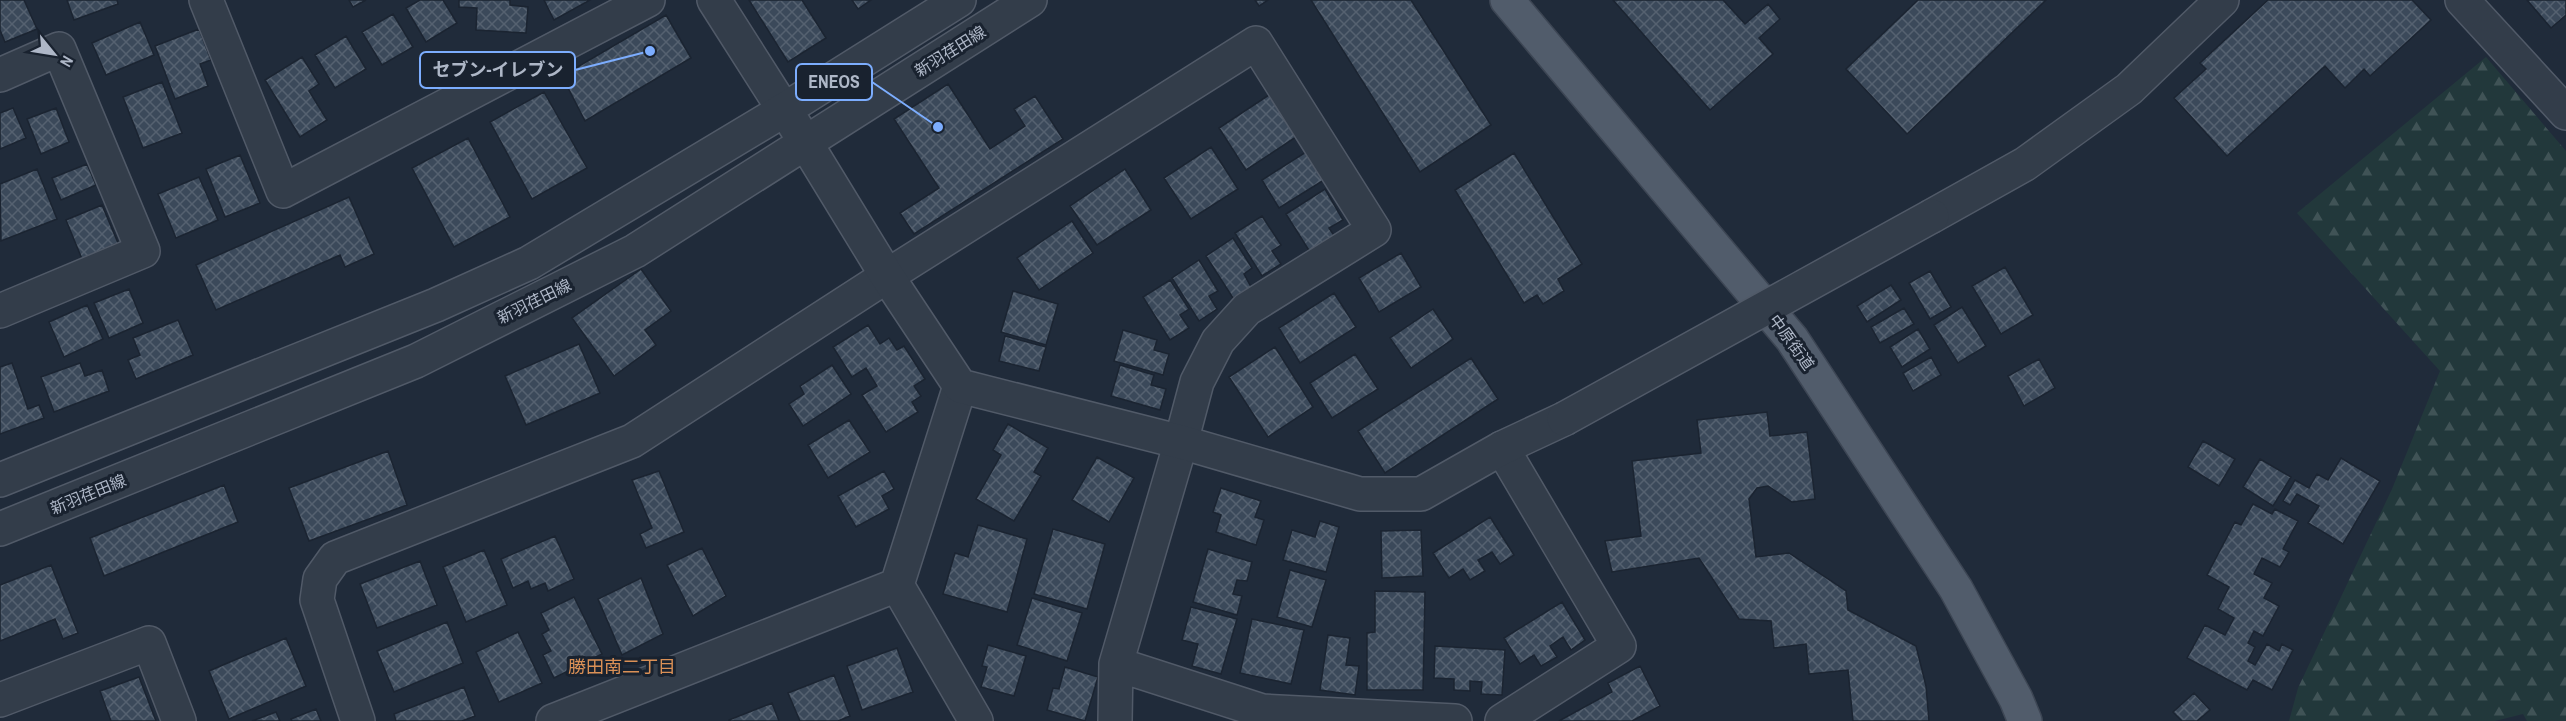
<svg xmlns="http://www.w3.org/2000/svg" width="2566" height="721" font-family="'Archivo Narrow','Noto Sans JP',sans-serif">
<style>
.forest{fill:url(#forest-firs)}
.building{fill:url(#building-cross-hatch);stroke:#1b2431;stroke-width:1.5}
.lines{fill:none;stroke-linecap:round;stroke-linejoin:round}
.minor-casing{stroke:#515a68;stroke-width:36}
.tertiary-casing{stroke:#515a68;stroke-width:36}
.primary-casing{stroke:#3d4654;stroke-width:36}
.minor{stroke:#333d4a;stroke-width:33}
.tertiary{stroke:#333d4a;stroke-width:33}
.primary{stroke:#515c6b;stroke-width:33}
.tertiary-bridge-casing{stroke:#515a68;stroke-width:36;stroke-linecap:butt}
.tertiary-bridge{stroke:#333d4a;stroke-width:33}
.labels{text-anchor:middle;stroke-width:6;stroke-linejoin:round;paint-order:stroke}
.street-label{font-size:16px;fill:#aeb7c7;stroke:#19222f}
.neighbourhood-label{font-size:18px;fill:#da9056;stroke:#19222f}
.leader{fill:none;stroke:#7cadfe;stroke-width:2}
.callout-dot{fill:#7cadfe;stroke:#19222f;stroke-width:2}
.callout{fill:#19222f;stroke:#7cadfe;stroke-width:2}
.callout-label{font-size:18px;text-anchor:middle;font-weight:bold;fill:#aeb7c7}
</style>
<defs>
<pattern id="forest-firs" width="22" height="20" patternUnits="userSpaceOnUse" patternTransform="scale(1.5)"><rect width="22" height="20" fill="#22383b"/><path d="M5 1l3.5 6h-7zM16 11l3.5 6h-7z" fill="#405356"/></pattern>
<pattern id="building-cross-hatch" width="8" height="8" patternUnits="userSpaceOnUse" patternTransform="scale(1.5)"><rect width="8" height="8" fill="#3b495a"/><path d="M0 0l8 8M0 8l8-8" fill="none" stroke="#556170"/></pattern>
</defs>
<rect width="100%" height="100%" fill="#202b3a"/>
<path class="forest" d="M2486 57 2566 151V721H2527L2523 714 2495 721H2289L2298 688 2392 489 2440 371 2297 213Z"/>
<path class="building" d="M0 0H24L37 29 5 42 0 30Z
M67 0H117L118 4 74 20Z
M349 0H366L353 7Z
M420 0H443L457 23 426 42 406 8Z
M459 0H510V5L528 7 526 33 476 30 477 8 459 7Z
M544 0H590L554 20Z
M749 0H802L826 38 788 62Z
M852 0H871L858 9Z
M1255 0H1268L1259 6Z
M1311 0H1411L1491 125 1420 172Z
M1613 0H1723L1745 24 1768 4 1780 19 1759 38 1773 54 1710 110Z
M1918 0H2046L1907 134 1846 69Z
M2268 0H2412L2431 20 2370 76 2364 69 2345 88 2325 66 2227 156 2174 98 2206 69 2200 63Z
M2527 0H2566V15L2551 28Z
M393 14 413 47 382 65 362 32Z
M666 15 691 58 585 121 562 76Z
M140 22 154 55 106 75 92 43Z
M199 29 211 60 200 64 208 86 175 99 155 46Z
M346 36 366 69 335 88 315 55Z
M302 57 319 84 309 91 327 120 300 137 265 80Z
M162 82 182 133 143 148 123 97Z
M948 84 990 149 1025 126 1014 109 1035 96 1063 139 914 234 900 213 939 188 894 119Z
M1275 91 1302 133 1246 170 1219 128Z
M544 92 587 168 532 199 490 122Z
M13 108 26 138 0 149V113Z
M56 108 69 142 41 154 27 119Z
M468 138 510 217 454 247 412 168Z
M1211 147 1238 189 1191 219 1164 178Z
M1306 152 1324 180 1279 208 1262 180Z
M1514 153 1582 264 1558 279 1564 291 1543 304 1537 295 1524 303 1455 190Z
M240 155 260 203 225 217 206 169Z
M87 164 96 185 61 200 52 178Z
M37 169 57 219 1 241 0 184Z
M1125 169 1151 210 1097 245 1070 206Z
M199 177 218 220 176 238 158 194Z
M1325 189 1343 220 1329 228 1335 237 1310 252 1286 214Z
M349 197 374 254 345 267 340 255 216 310 196 265Z
M102 205 118 243 82 259 66 220Z
M1262 216 1281 245 1272 251 1281 264 1262 276 1235 233Z
M1072 221 1093 253 1039 290 1017 258Z
M1233 238 1252 268 1244 274 1251 287 1233 298 1206 256Z
M1401 253 1421 287 1379 312 1359 278Z
M1199 260 1218 291 1209 296 1217 309 1199 321 1172 278Z
M2005 267 2033 315 2001 334 1972 286Z
M641 269 671 311 645 330 656 345 614 376 572 318Z
M1930 271 1951 307 1930 319 1909 283Z
M1170 280 1189 309 1180 315 1189 328 1170 340 1143 297Z
M1891 285 1901 300 1867 322 1857 306Z
M129 289 143 323 109 338 94 303Z
M1013 291 1058 304 1046 345 1001 332Z
M1334 293 1356 327 1300 363 1279 328Z
M87 305 103 339 64 357 49 322Z
M1962 307 1986 346 1958 363 1934 325Z
M1904 308 1914 324 1880 343 1871 327Z
M1433 309 1453 339 1411 368 1390 338Z
M178 320 193 355 136 379 128 360 140 355 133 338Z
M868 325 880 344 889 338 897 350 904 346 925 379 914 386 921 396 912 402 918 412 886 432 862 395 877 386 866 368 852 377 833 347Z
M1918 329 1930 349 1902 367 1890 347Z
M1123 330 1157 340 1154 350 1169 354 1163 375 1114 361Z
M1005 336 1046 347 1039 371 999 361Z
M579 344 600 393 526 425 505 376Z
M1275 347 1313 407 1268 437 1229 377Z
M1355 354 1378 389 1332 418 1310 383Z
M1931 357 1941 375 1913 391 1903 373Z
M1471 358 1498 399 1385 473 1358 431Z
M2039 359 2055 388 2024 406 2008 376Z
M12 363 28 409 39 405 44 418 0 434V367Z
M80 363 85 376 102 370 109 391 54 412 41 377Z
M832 365 851 394 803 426 789 404 804 394 800 386Z
M1120 365 1154 375 1151 385 1166 389 1160 410 1111 396Z
M1767 412 1770 436 1807 432 1815 499 1792 502 1768 486 1757 488 1749 499 1756 557 1789 553 1846 591 1848 610 1916 646 1926 686 1929 721H1853L1848 670 1809 674 1806 644 1774 648 1771 621 1739 619 1699 558 1612 572 1605 541 1641 536 1632 461 1701 453 1697 420Z
M849 420 870 452 828 478 808 445Z
M1008 424 1048 448 1034 472 1041 476 1014 521 976 499 1001 455 993 450Z
M2203 441 2235 459 2219 486 2188 467Z
M388 451 407 505 309 541 289 488Z
M1097 457 1134 478 1109 522 1072 500Z
M2341 458 2380 481 2343 544 2308 523 2319 506 2297 494 2290 505 2283 501 2295 480 2309 488 2317 474 2328 480Z
M2260 459 2291 477 2273 506 2243 487Z
M659 471 684 532 646 548 640 534 652 528 632 480Z
M884 471 894 489 882 496 889 509 856 527 838 496Z
M224 485 238 522 104 576 90 538Z
M1221 488 1261 501 1255 517 1264 520 1256 545 1216 532 1221 515 1213 512Z
M2253 504 2272 514 2275 509 2298 521 2283 549 2289 552 2280 567 2262 558 2254 574 2272 583 2264 598 2279 606 2263 636 2254 631 2248 643 2255 647 2248 661 2255 665 2267 644 2279 651 2282 644 2293 650 2272 690 2253 680 2247 690 2187 658 2205 625 2225 635 2234 618 2218 609 2229 587 2207 575 2235 522 2241 525Z
M1490 517 1514 555 1500 564 1492 552 1478 560 1485 571 1470 580 1463 569 1449 578 1433 553Z
M1320 521 1339 527 1326 572 1283 560 1292 530 1315 537Z
M978 525 1027 539 1007 612 943 594 955 553 968 557Z
M1053 529 1105 544 1087 609 1034 594Z
M1421 530 1423 576 1382 578 1381 531Z
M555 536 574 579 548 591 545 583 531 589 528 581 513 588 501 559Z
M702 548 726 596 693 616 667 565Z
M1208 549 1252 562 1247 581 1237 580 1233 594 1242 596 1237 615 1193 602Z
M484 550 507 605 466 622 443 567Z
M420 561 437 605 377 628 360 584Z
M51 565 78 633 63 639 55 619 0 641V585Z
M1290 570 1326 580 1312 627 1277 617Z
M641 578 663 634 622 655 598 599Z
M1375 591 1425 592 1423 690H1367V633L1375 632Z
M574 597 602 654 554 678 543 655 551 651 542 634 549 630 541 613Z
M1032 598 1082 613 1067 661 1017 645Z
M1562 602 1585 640 1571 650 1563 637 1550 646 1557 657 1541 666 1534 655 1520 664 1504 638Z
M1191 607 1237 619 1221 674 1192 666 1198 644 1182 640Z
M1252 619 1304 630 1291 684 1240 673Z
M447 622 463 663 394 692 377 651Z
M518 632 542 683 499 702 476 652Z
M1328 635 1350 638 1346 665 1359 666 1355 695 1320 690Z
M286 638 306 686 229 719 209 671Z
M988 645 1026 656 1014 696 981 687 987 667 982 666Z
M1435 646 1505 650 1502 695 1481 694 1482 682 1470 681V691L1454 690V679L1434 678Z
M897 648 913 692 862 710 847 666Z
M1640 666 1660 706 1632 721H1559L1612 692 1608 683Z
M1065 667 1098 677 1085 721 1047 710 1053 688 1059 689Z
M834 675 850 716 838 721H800L788 693Z
M139 677 156 721H111L100 691Z
M464 687 475 716 462 721H396L394 714Z
M2194 693 2210 710 2197 721H2182L2173 712Z
M772 703 779 721H729V720Z
M316 709 321 721H292L291 719Z
M276 712 280 721H252Z"/>
<g class="lines">
<g class="minor-casing">
<path id="minor" d="M206 0 283 191 648 0
M714 0 784 110
M2462 0 2566 113
M0 75 59 49 143 251 0 311
M960 386 897 585 976 721
M0 700 149 643 179 721
M358 721 317 600 320 579 335 558 632 441 887 276 1256 43 1374 230 1247 309 1218 341 1197 382 1181 442 1116 664
M553 721 897 585
M1115 721 1116 664 1262 711 1455 721
M1502 721 1619 646 1502 448"/>
</g>
<g class="tertiary-casing">
<path id="tertiary" d="M794 124 887 276 960 386 1181 442 1360 494H1421L1502 448 1564 419
M1932 216 2025 164 2129 89 2222 0
M0 480 436 305 529 263 784 110 959 0
M0 529 416 361 635 251 1030 0"/>
</g>
<g class="primary-casing">
<path id="primary" d="M1507 0 1792 339 1956 589 2016 699 2025 721"/>
</g>
<use href="#minor" class="minor"/>
<use href="#tertiary" class="tertiary"/>
<use href="#primary" class="primary"/>
<g class="tertiary-bridge-casing">
<path id="tertiary-bridge" d="M1564 419 1932 216"/>
</g>
<use href="#tertiary-bridge" class="tertiary-bridge"/>
</g>
<g class="labels">
<g class="street-label">
<text transform="translate(950 51) rotate(-32)" y="6">新羽荏田線</text>
<text transform="translate(534 301) rotate(-26)" y="6">新羽荏田線</text>
<text transform="translate(1792 342) rotate(54)" y="6">中原街道</text>
<text transform="translate(88 494) rotate(-22)" y="6">新羽荏田線</text>
</g>
<g class="neighbourhood-label">
<text x="622" y="673">勝田南二丁目</text>
</g>
</g>
<path class="leader" d="M650 51L575 70M938 127L872 82"/>
<g class="callout-dot">
<circle cx="650" cy="51" r="6"/>
<circle cx="938" cy="127" r="6"/>
</g>
<g class="callout">
<rect x="420" y="52" width="155" height="36" rx="6"/>
<rect x="796" y="64" width="76" height="36" rx="6"/>
</g>
<g class="callout-label">
<text x="498" y="76">セブン-イレブン</text>
<text x="834" y="88">ENEOS</text>
</g>
<g transform="translate(54 54) rotate(120)" stroke="#19222f" stroke-width="4.5" paint-order="stroke">
<path d="M0-4.5L10 22L0 15L-10 22Z" fill="#aeb7c7"/>
<text y="-9" font-size="16" font-weight="bold" text-anchor="middle" fill="#aeb7c7">N</text>
</g>
</svg>
